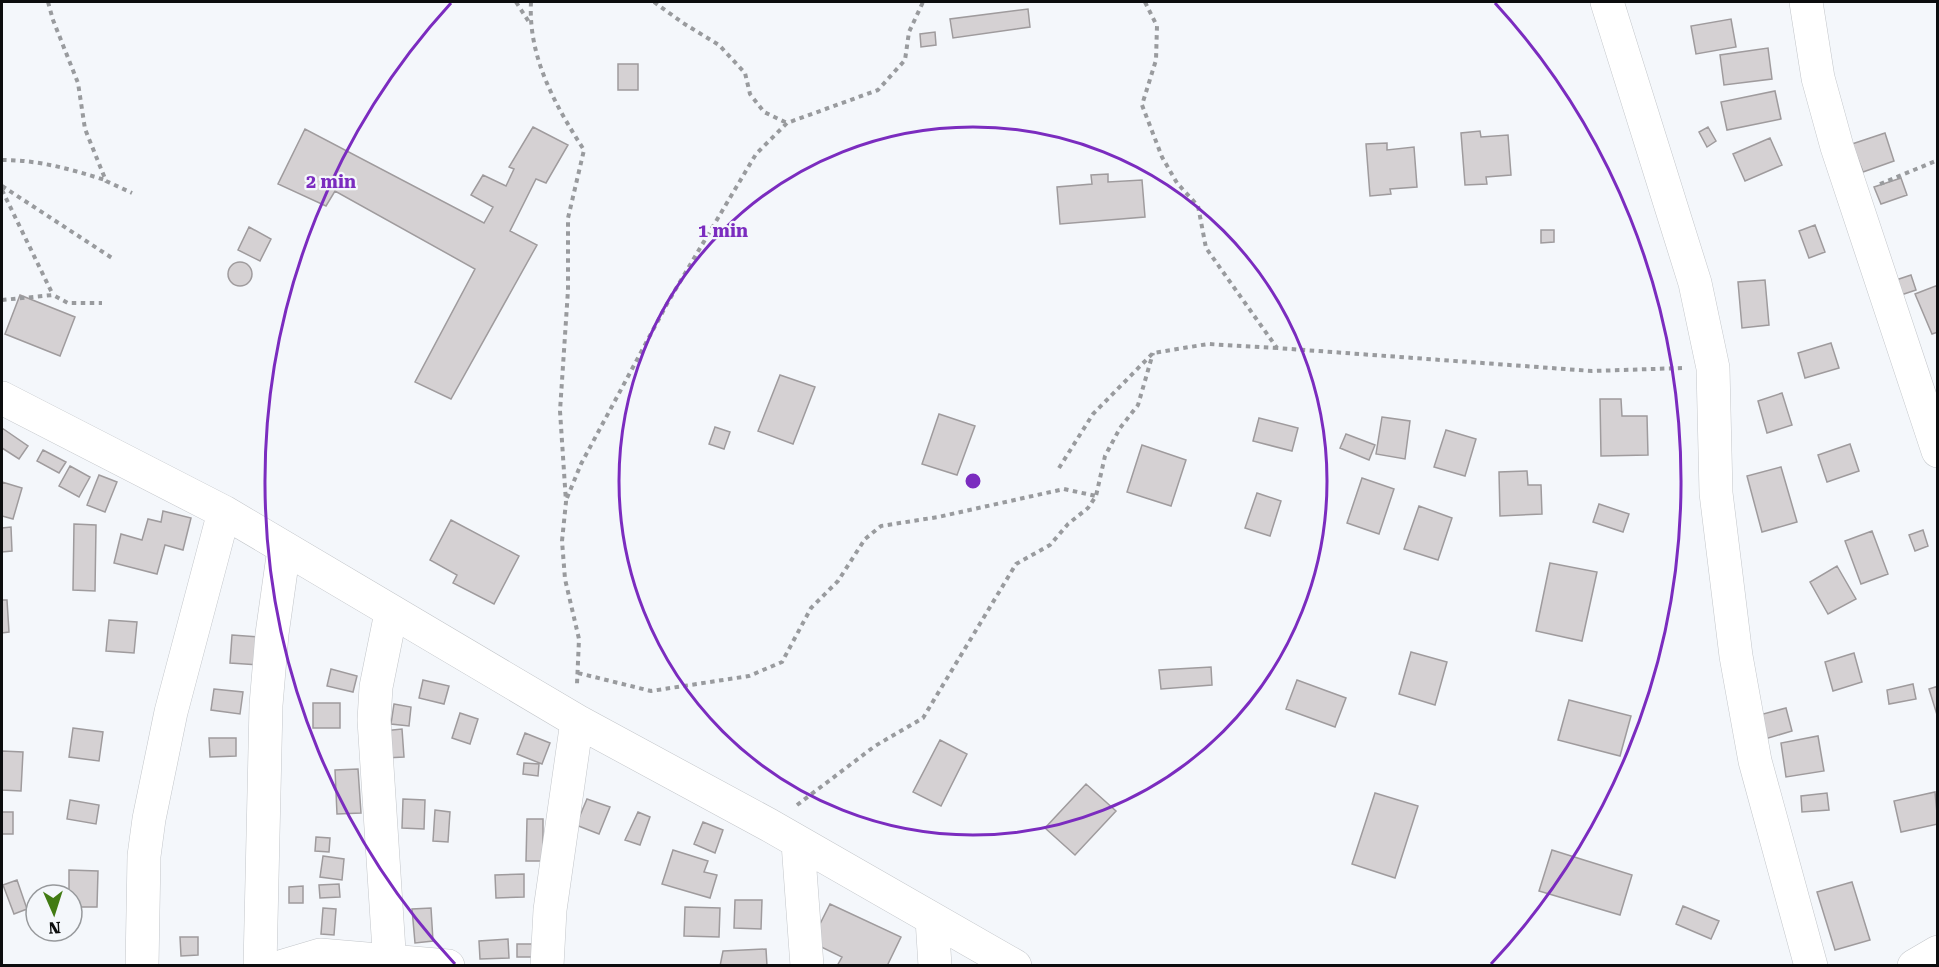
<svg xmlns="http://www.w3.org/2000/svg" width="1939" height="967" font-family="'Roboto Serif',serif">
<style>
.building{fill:#d5d1d3;stroke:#9f9b9d;stroke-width:1.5}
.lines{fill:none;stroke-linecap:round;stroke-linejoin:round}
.minor-casing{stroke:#c3c6ca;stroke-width:34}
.path{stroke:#999b9e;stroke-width:4;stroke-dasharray:4.5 4.5;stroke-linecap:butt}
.minor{stroke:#fff;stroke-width:33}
.ring{fill:none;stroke:#7b2cbf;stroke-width:3}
.centre{fill:#7b2cbf;stroke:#f4f7fb;stroke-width:3}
.ring-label{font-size:18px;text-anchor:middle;font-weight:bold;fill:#7b2cbf;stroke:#f4f7fb;stroke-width:4.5;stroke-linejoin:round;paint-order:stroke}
</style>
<rect width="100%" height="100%" fill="#f4f7fb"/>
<path class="building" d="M1028 9 1030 27 953 38 950 19Z
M1731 19 1736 47 1696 54 1691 26Z
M935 32 936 45 921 47 920 34Z
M1768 48 1772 79 1724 85 1720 55Z
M618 64H638V90H618Z
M1775 91 1781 119 1727 130 1721 102Z
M533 127 568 145 546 183 536 179 510 231 537 245 451 399 415 382 475 269 335 191 326 206 278 184 305 129 484 223 493 207 471 195 483 175 506 186 514 169 509 167Z
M1708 127 1716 141 1707 147 1699 132Z
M1480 131 1481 137 1508 135 1511 175 1486 177 1487 184 1465 185 1461 133Z
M1885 133 1894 161 1863 172 1852 144Z
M1770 138 1782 165 1745 181 1733 154Z
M1387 143V150L1414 147 1417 187 1390 189 1391 194 1370 196 1366 144Z
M1108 174V182L1142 180 1145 217 1060 224 1057 187 1092 184 1091 175Z
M1901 178 1907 195 1881 204 1874 187Z
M1815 225 1825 252 1809 258 1799 231Z
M249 227 271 239 260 261 238 250Z
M1541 230H1554V242L1541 243Z
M228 274a12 12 0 1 1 24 0a12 12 0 1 1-24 0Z
M1911 275 1916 290 1892 298 1887 283Z
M1765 280 1769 325 1742 328 1738 282Z
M1938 285V332L1932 334 1915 294Z
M20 295 75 317 60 356 5 334Z
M1831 343 1839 368 1805 378 1798 353Z
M780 375 815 387 793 444 758 431Z
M1782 393 1792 425 1767 433 1758 401Z
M1600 399H1621L1622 416H1647L1648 455 1601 456Z
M939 414 975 426 957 475 922 464Z
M1382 417 1410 421 1405 459 1376 454Z
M1259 418 1298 428 1292 451 1253 441Z
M715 427 730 432 724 449 709 444Z
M2 428 28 446 19 459 2 448Z
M1446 430 1476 439 1465 476 1434 467Z
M1346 434 1375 445 1369 460 1340 448Z
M1850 444 1859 471 1827 482 1818 455Z
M1142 445 1186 460 1171 506 1127 492Z
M43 450 66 462 59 473 37 461Z
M70 466 90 477 79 497 59 486Z
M1781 467 1797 522 1762 532 1747 476Z
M1527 471 1528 485H1541L1542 514 1500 516 1499 472Z
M99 475 117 482 105 512 87 505Z
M1362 478 1394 489 1379 534 1347 523Z
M2 482 22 488 13 519 2 516Z
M1257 493 1281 501 1270 536 1245 528Z
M1599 504 1629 514 1623 532 1593 522Z
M1419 506 1452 518 1438 560 1404 549Z
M163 511 191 518 183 550 165 545 157 574 114 563 121 534 142 540 148 519 161 522Z
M451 520 519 556 494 604 453 583 457 575 430 560Z
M74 524 96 525 95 591 73 590Z
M11 527 12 551 2 552V528Z
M1923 530 1928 546 1915 551 1909 535Z
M1872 531 1888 574 1861 584 1845 541Z
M1550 563 1597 572 1582 641 1536 631Z
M1837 566 1856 599 1828 614 1810 582Z
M2 600H7L9 632 2 633Z
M109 620 137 622 134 653 106 651Z
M232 635 260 637 258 665 230 663Z
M1411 652 1447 662 1435 705 1399 694Z
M1854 653 1862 682 1833 691 1825 662Z
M1211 667 1212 685 1161 689 1159 670Z
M331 669 357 676 353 692 327 686Z
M423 680 449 686 444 704 419 698Z
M1297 680 1346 698 1335 727 1286 709Z
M1913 684 1916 699 1889 704 1887 690Z
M1938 686V718L1929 689Z
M214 689 243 692 240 714 211 710Z
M1569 700 1631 716 1620 756 1558 740Z
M313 703H340V728H313Z
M394 704 411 707 409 726 391 724Z
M1786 708 1792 731 1758 741 1752 717Z
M460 713 478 719 470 744 452 738Z
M73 728 103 732 99 761 69 757Z
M402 729 404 757 385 758 383 731Z
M525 733 550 743 542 764 517 754Z
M1818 736 1824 771 1786 777 1781 743Z
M209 738H236V756L210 757Z
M940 740 967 754 941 806 913 792Z
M2 751 23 752 21 791 2 790Z
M524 763 539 764 538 776 523 774Z
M358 769 361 813 337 814 335 770Z
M1086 784 1116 811 1075 855 1045 828Z
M1935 792 1938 824 1901 832 1894 801Z
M1375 793 1418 806 1395 878 1352 864Z
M1827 793 1829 810 1802 812 1801 796Z
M403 799 425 800 424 829 402 828Z
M587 799 610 807 599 834 576 825Z
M70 800 99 805 96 824 67 819Z
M435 810 450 812 448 842 433 841Z
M2 812H13V834H2Z
M638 812 650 817 640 845 625 840Z
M527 819H543V861H526Z
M703 822 723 830 715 853 694 844Z
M316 837 330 838 329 852 315 851Z
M673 850 708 861 704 872 717 875 710 898 662 884Z
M1552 850 1632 875 1620 915 1539 891Z
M323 856 344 859 342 880 320 877Z
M69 870 98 871 97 907H72V895H69Z
M524 874V897L496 898 495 875Z
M17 880 27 909 14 914 3 885Z
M1852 882 1870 940 1835 950 1817 892Z
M339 884 340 897 320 898 319 885Z
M303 886V903H289V887Z
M735 900H762L761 929 734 928Z
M830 904 901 937 887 966H837L842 957 811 942Z
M1683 906 1719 921 1711 939 1676 924Z
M685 907 720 908 719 937 684 936Z
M323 908 336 909 334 935 321 934Z
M431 908 433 941 415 943 412 909Z
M180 937H198V955L181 956Z
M508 939 509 958 480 959 479 941Z
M517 944H532V957H517Z
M766 949 767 966H720L723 951Z"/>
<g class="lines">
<g class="minor-casing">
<path id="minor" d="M1607 2 1695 283 1713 368 1716 493 1736 656 1755 761 1811 966
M1806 2 1818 78 1837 147 1938 451
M2 398 224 512 577 721 769 825 1015 966
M798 843 807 966
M932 919 935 966
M142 966 144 856 149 819 171 712 224 512
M260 966 266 705 272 634 284 549
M283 966 320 955 448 966
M390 966 374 720 376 687 391 613
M547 966 550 910 577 721
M1914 966 1938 952"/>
</g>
<path class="path" d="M48 2 53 20 78 83 85 129 106 181 132 193
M516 2 529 22
M531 2C528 57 555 105 584 150L568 218V290L560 411 566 502 562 541 565 579 579 639 577 684
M654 2 683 23 719 45 745 73 750 94 764 112 787 123
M1145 2 1157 26 1156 60 1142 105 1162 157 1177 183 1198 206 1206 248 1277 348 1592 371 1682 368
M2 160C39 160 70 169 105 180
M1880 184 1938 160
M2 186 112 258
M2 190 53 295
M2 300 53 295 68 303H102
M1059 468 1093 414 1153 353 1208 344 1276 348
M567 498 581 464 668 302 756 154 787 123 878 90 905 60 909 32 923 2
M578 673 651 691 749 676 782 662 811 608 838 581 865 539 881 526 938 517 1064 489 1096 496
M797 805 875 746 923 718 1016 564 1050 545 1068 524 1088 508 1096 496 1105 456 1120 428 1138 405 1153 353"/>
<use href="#minor" class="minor"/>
</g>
<g class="ring">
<circle cx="973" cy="481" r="354"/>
<path d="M455 964A708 708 0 0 1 451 3M1495 3A708 708 0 0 1 1491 964"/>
</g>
<circle cx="973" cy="481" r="9" class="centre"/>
<g class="ring-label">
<text x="331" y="188">2 min</text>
<text x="723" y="237">1 min</text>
</g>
<rect width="1939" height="967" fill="none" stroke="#0c0d0e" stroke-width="6"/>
<g transform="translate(54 913) rotate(177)"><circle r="28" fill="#f4f7fb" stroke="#97999c" stroke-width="1.5"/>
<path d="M0-4.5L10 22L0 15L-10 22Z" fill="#427b13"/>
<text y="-9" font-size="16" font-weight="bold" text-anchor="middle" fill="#0c0d0e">N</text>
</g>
</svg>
